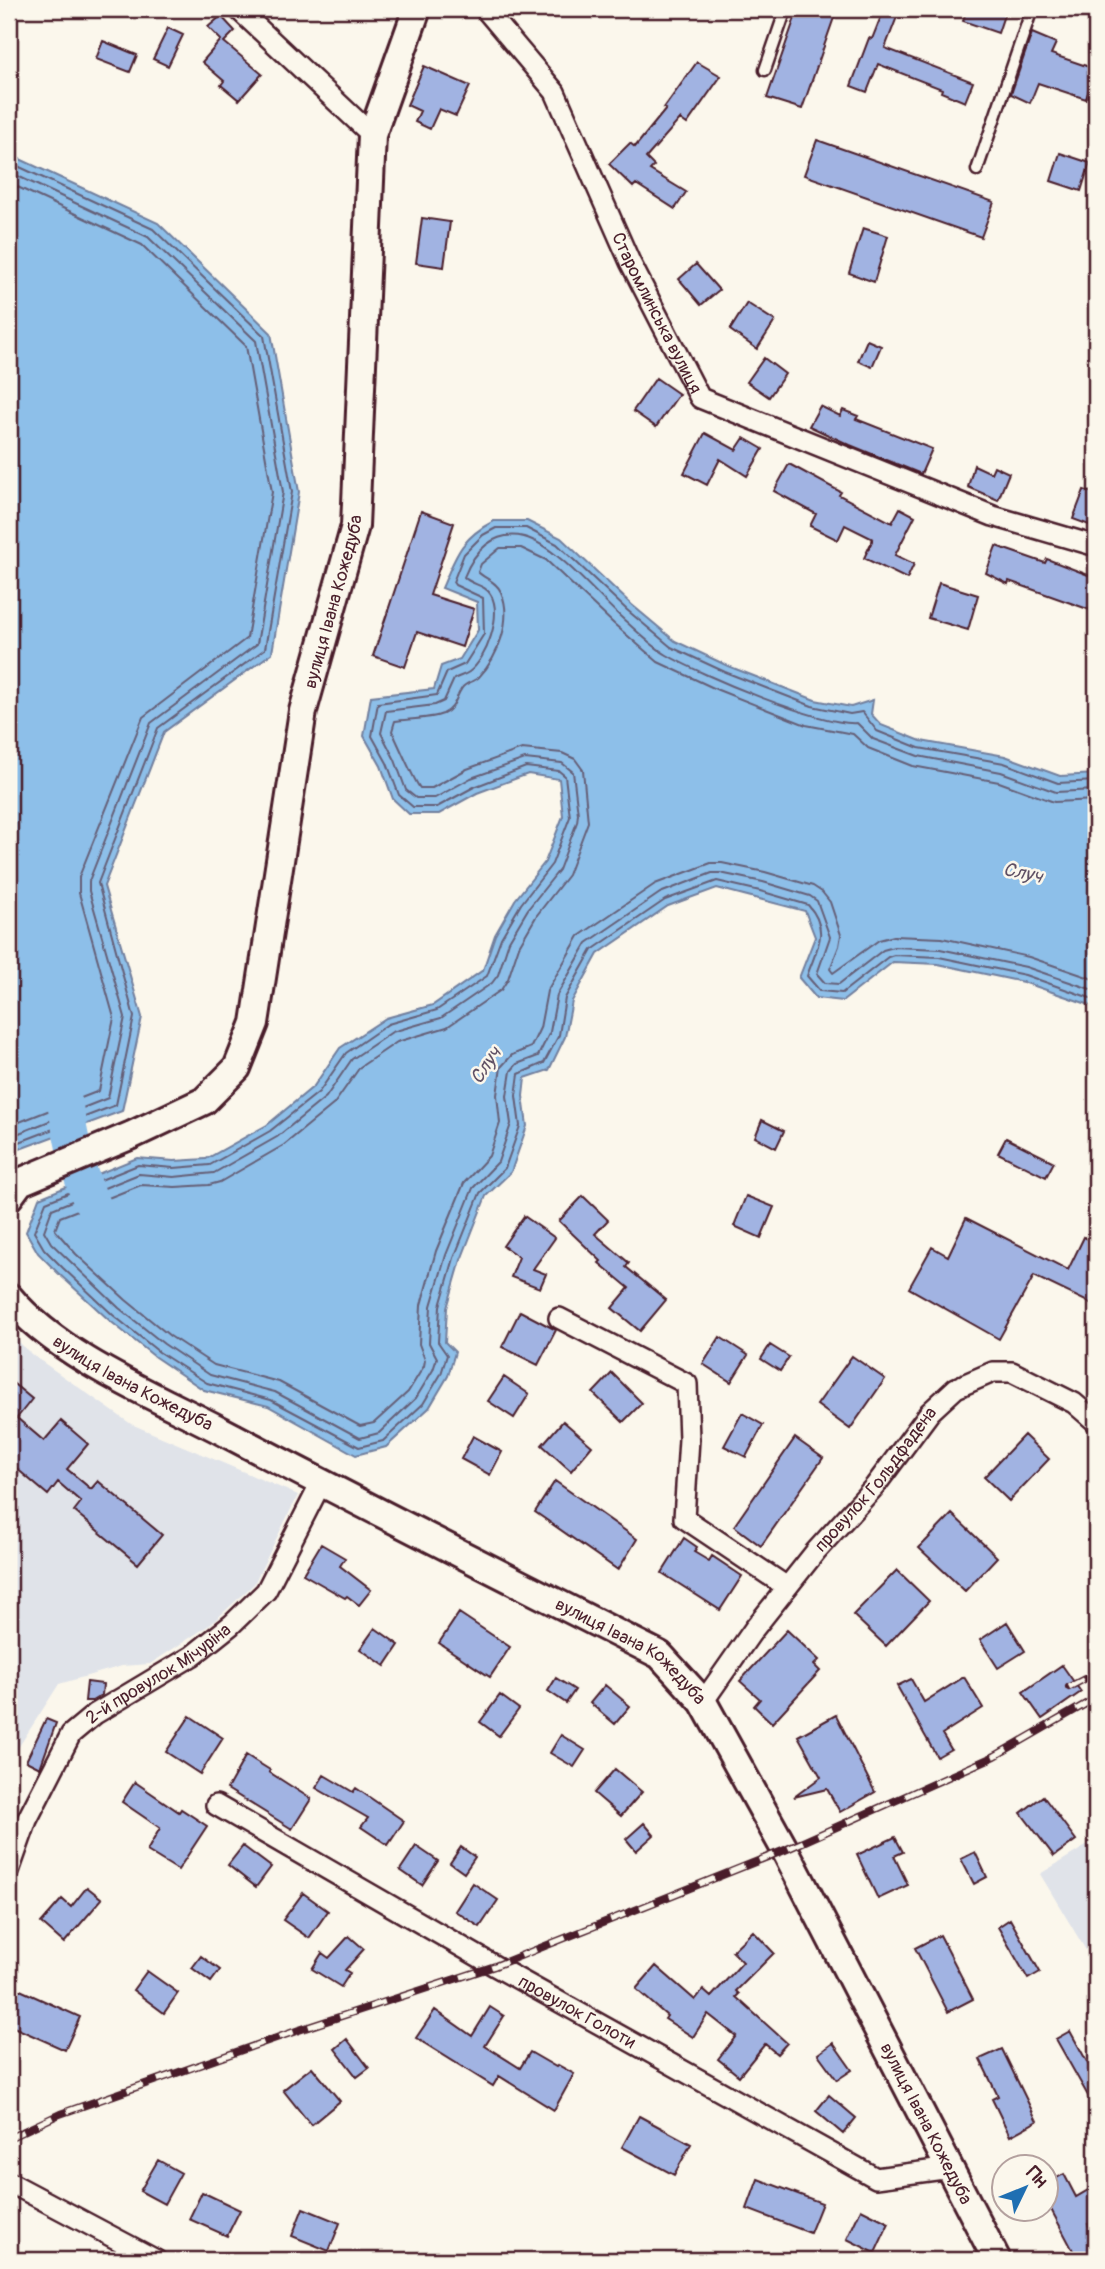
<svg xmlns="http://www.w3.org/2000/svg" width="1105" height="2269" font-family="Pangolin,sans-serif">
<style>
.built{fill:#e0e3e9}
.water{fill:#8dbfe9;stroke:#727f9d;stroke-width:2}
.lines{fill:none;stroke-linecap:round;stroke-linejoin:round}
.shore{stroke:#655f77;stroke-width:2}
.river{stroke:#8dbfe9;stroke-width:35}
.building{fill:#a1b3e2;stroke:#4a1f2b;stroke-width:2}
.service-casing{stroke:#4a1f2b;stroke-width:15}
.minor-casing{stroke:#4a1f2b;stroke-width:24}
.secondary-casing{stroke:#4a1f2b;stroke-width:32}
.service{stroke:#fbf7ec;stroke-width:10}
.minor{stroke:#fbf7ec;stroke-width:19}
.secondary{stroke:#fbf7ec;stroke-width:26}
.rail-casing{stroke:#4a1f2b;stroke-width:8}
.rail{stroke:#fbf7ec;stroke-width:5;stroke-dasharray:16;stroke-linecap:butt}
.labels{text-anchor:middle;stroke-width:5;stroke-linejoin:round;paint-order:stroke}
.street-label{font-size:18px;fill:#4a1f2b;stroke:#fbf7ec}
.water-label{font-size:19px;font-style:italic;fill:#5e4f64;stroke:#fbf7ec}
</style>
<rect width="100%" height="100%" fill="#fbf7ec"/>
<filter id="ink" filterUnits="userSpaceOnUse"><feTurbulence type="fractalNoise" baseFrequency=".0143" numOctaves="2"/><feDisplacementMap in="SourceGraphic" scale="14" xChannelSelector="R" yChannelSelector="G"/><feConvolveMatrix kernelMatrix="1 2 1 2 8 2 1 2 1" color-interpolation-filters="sRGB"/></filter>
<g filter="url(#ink)">
<path class="built" d="M9 1332 31 1354 131 1424 298 1495 254 1584 211 1624 150 1664 122 1666 59 1684 9 1762Z
M1096 1840V1967L1040 1874Z"/>
<path class="water" d="M9 154 158 223 271 333 299 492 272 653 164 732 104 886 142 1017 122 1111 9 1153Z
M494 521H527L561 538 632 605 675 641 728 666 815 700 851 707 873 700 871 714 881 725 921 741 1005 756 1060 776 1096 774V1007L1023 982 938 964 893 962 843 1001 816 998 799 978 815 937 805 911 717 888 668 906 598 954 572 1001 565 1037 549 1070 525 1078 523 1096 527 1126 511 1172 486 1196 461 1260 447 1308 445 1342 455 1352 448 1376 429 1408 386 1447 356 1455 268 1406 204 1390 155 1357 109 1320 58 1273 38 1253 26 1232 39 1198 137 1158 174 1161 206 1159 267 1125 314 1086 340 1048 386 1018 433 1005 483 970 495 935 515 900 545 862 563 816 559 779 528 774 477 793 439 814H409L393 799 381 766 364 736 371 696 434 689 441 666 460 659 478 630 477 602 442 588C456 555 461 538 494 521Z"/>
<g class="lines">
<path class="shore" d="M9 162 153 229 264 336 292 492 265 649 158 728 98 883 134 1017 116 1105 9 1146
M9 172 148 237 256 341 283 492 257 644 151 723 89 881V891L125 1017 108 1098 9 1137
M9 183 142 245 246 346 272 492 247 638 143 717 79 877V893L114 1018 99 1091 9 1126
M1096 781 1058 783 1004 763 919 748 877 731 862 712 850 714 812 706 725 672 671 647 627 610 557 544 526 528H496L483 535 464 554 453 582 455 585 483 598 484 634 465 664 447 672 437 695 378 703 372 736 387 763 399 795 413 807H437L474 787 526 767 559 771 565 776 570 817 552 864 521 904 501 938 487 976 437 1010 388 1024 346 1053 319 1092 270 1131 210 1165 174 1168 138 1165 46 1202 34 1232 44 1249 63 1268 113 1315 159 1352 207 1383 271 1400 359 1447 383 1441 423 1404 441 1374 447 1355 438 1342 440 1306 454 1258 480 1193 505 1168 520 1126 516 1096 519 1074 544 1063 559 1035 565 998 592 950 665 900 717 881 760 891 808 905C831 931 816 949 807 976L820 991 842 993 888 957 894 955 939 957 1025 975 1096 1000
M1096 790 1056 792 1001 772 918 756 873 739 857 723C822 726 701 675 667 655 651 646 636 630 622 618 596 595 557 546 524 537 494 530 474 551 464 577 471 585 485 584 491 595 502 615 487 659 469 672 465 675 459 676 454 679L444 701 435 705 386 711 381 733 395 760 406 790 416 798H435L471 778 525 759 562 763 573 772 578 814 577 822 559 870 528 909 509 941 498 975 492 983 441 1018 392 1032 352 1059 326 1097 277 1137 214 1173 174 1177 139 1174 52 1209 44 1231 51 1243 119 1308 164 1344 210 1375 275 1392 360 1438 379 1433 416 1398 433 1370 437 1358 429 1343 431 1306 446 1255 473 1188 498 1162 511 1124 507 1096 511 1071 517 1064 538 1056 550 1032 557 995 587 943 660 893 712 873H720L763 882 810 896 817 901 830 937 817 974 825 983 839 984 883 950 894 947 940 949 1026 967 1096 991
M1096 800 1054 802 999 782 913 766 868 748 853 734 806 725 718 690 658 662 614 624 546 560 521 548H500L481 564 478 572C485 579 496 581 501 592 513 619 498 657 479 677 474 682 465 683 462 688 455 698 456 708 443 714 430 719 410 719 395 721L392 731C397 741 415 783 420 788H432L467 769 522 749 562 753 575 759 583 770 588 822 568 875 537 915 519 946 508 979 501 990 447 1027 397 1042 360 1067 334 1104 284 1145 220 1182 209 1185 175 1187 141 1185 60 1217 55 1230 76 1254 126 1300 170 1336 214 1365 279 1382 360 1426 374 1423 408 1392 424 1366 425 1360 419 1344 421 1305 436 1251 464 1183 489 1156 500 1123 497 1095 501 1067 512 1055 531 1047 540 1028 547 991 579 936 655 884 711 863H722L765 872 813 886 822 892 830 902 841 935 839 946 830 969 833 973 879 940 894 936 942 938 1029 957 1096 980"/>
<path class="river" d="M61 1085C71 1130 75 1182 103 1221"/>
</g>
<path class="building" d="M798 9H837L802 109 767 98Z
M884 9H900L885 48 973 82 965 102 941 92 942 89 878 64 867 92 851 86 869 38 872 39Z
M967 9H1006L998 33 963 21Z
M221 16 235 31 224 42 262 74 239 100 221 85 224 81 202 62 221 40 208 27Z
M168 28 183 35 168 66 153 59Z
M1032 33 1056 43 1051 54 1095 69 1086 99 1038 83 1030 103 1011 94Z
M103 41 137 55 130 72 96 59Z
M697 62 721 76 687 124 680 119 646 158 654 166 650 170 686 192 675 209 636 184 633 187 609 164 630 143 635 147 666 109 664 108Z
M424 66 470 86 456 116 439 109 430 129 415 122 420 111 407 105Z
M817 140 994 202 981 237 804 175Z
M1060 153 1090 163 1081 191 1051 181Z
M422 218 450 222 444 267 416 263Z
M863 228 888 236 874 282 849 273Z
M696 264 719 290 701 305 679 279Z
M747 303 775 321 757 349 730 330Z
M867 340 881 346 872 367 858 361Z
M764 358 785 374 769 397 747 382Z
M656 378 679 394 656 427 633 411Z
M820 406 840 416 843 410 858 416 856 419 932 449 921 474 850 445 809 426Z
M705 433 736 450 744 438 763 449 747 476 720 459 707 485 684 473Z
M789 464 841 492 839 495 892 523 900 508 915 516 895 555 914 564 907 579 864 558 873 539 845 525 838 540 810 526 816 514 774 491Z
M974 465 991 473 994 466 1009 473 998 500 968 487Z
M1084 490 1096 494V513L1092 526 1073 519Z
M421 511 454 523 430 595 474 609 462 647 417 632 405 667 373 656Z
M996 546 1045 563 1047 559 1096 578V612L1009 581 1008 584 986 573Z
M939 583 978 595 968 630 928 618Z
M762 1120 784 1131 776 1148 755 1137Z
M1006 1138 1054 1162 1046 1177 998 1153Z
M583 1196 608 1220 595 1234 629 1263 626 1267 666 1300 640 1331 612 1308 629 1288 599 1263 601 1261 559 1221Z
M746 1196 774 1207 761 1238 734 1226Z
M524 1216 555 1238 533 1269 546 1274 540 1288 511 1277 519 1257 503 1246Z
M966 1218 1068 1270 1084 1237 1096 1244V1306L1034 1276 999 1339 909 1288 932 1247 948 1256Z
M520 1311 556 1330 538 1365 502 1347Z
M720 1337 748 1355 731 1382 703 1364Z
M770 1345 789 1357 780 1371 761 1359Z
M852 1356 885 1379 850 1429 817 1405Z
M612 1373 642 1403 623 1422 593 1393Z
M504 1377 529 1394 514 1418 488 1401Z
M9 1380 32 1399 17 1418 44 1441 61 1421 88 1444 67 1469 91 1489 98 1481 162 1535 138 1564 74 1511 81 1502 58 1482 48 1495 9 1462Z
M742 1413 763 1425 746 1457 724 1446Z
M563 1421 592 1446 571 1471 542 1445Z
M1024 1435 1049 1459 1009 1501 984 1477Z
M473 1436 502 1452 490 1475 461 1459Z
M795 1438 823 1458 761 1546 734 1526Z
M555 1481 637 1539 618 1570 535 1512Z
M952 1514 997 1557 965 1591 919 1548Z
M684 1538 697 1547 694 1552 709 1561 712 1556 742 1576 720 1610 662 1573Z
M321 1544 345 1558 340 1566 371 1590 359 1605 347 1596 345 1598 303 1574Z
M897 1570 929 1601 886 1646 853 1615Z
M459 1613 510 1647 490 1677 439 1643Z
M1007 1622 1025 1651 998 1668 980 1640Z
M375 1628 399 1645 385 1666 360 1649Z
M787 1630 819 1660 814 1665 820 1671 772 1723 754 1706 760 1699 740 1681Z
M1062 1665 1081 1692 1042 1719 1023 1692Z
M964 1677 983 1708 942 1734 951 1749 937 1757 897 1686 911 1679 924 1702Z
M556 1678 575 1690 566 1703 548 1691Z
M87 1682 103 1684 102 1695 92 1701H85Z
M605 1685 630 1706 615 1724 590 1703Z
M500 1695 519 1709 499 1736 480 1722Z
M836 1715 875 1792 840 1812 827 1789 794 1797 821 1777 798 1736Z
M190 1716 223 1738 200 1774 166 1752Z
M46 1719 56 1723 40 1768 26 1761Z
M561 1735 585 1750 574 1767 550 1753Z
M246 1755 270 1770 269 1772 311 1799 292 1829 227 1789Z
M615 1769 642 1792 621 1816 594 1793Z
M324 1775 353 1792 356 1788 404 1821 388 1845 361 1827 368 1818 316 1788Z
M135 1782 179 1812 181 1809 207 1826 178 1870 147 1851 160 1828 122 1802Z
M1043 1796 1076 1840 1054 1856 1021 1813Z
M644 1823 654 1835 636 1851 626 1839Z
M895 1837 903 1852 894 1856 908 1885 878 1899 857 1855Z
M243 1846 271 1867 256 1887 228 1865Z
M416 1846 438 1861 422 1885 400 1870Z
M461 1847 475 1857 464 1873 450 1863Z
M975 1852 987 1877 974 1884 961 1859Z
M473 1883 498 1900 480 1927 455 1911Z
M87 1887 102 1899 64 1943 41 1923 62 1899 71 1907Z
M303 1893 328 1911 309 1938 283 1920Z
M1010 1919 1040 1972 1028 1979 998 1927Z
M753 1931 774 1953 736 1991 739 1994 736 1997 787 2043 777 2054 765 2044 739 2076 718 2059 736 2036 708 2014 693 2037 665 2019 667 2016 636 1989 656 1966 695 2000 703 1990 711 1997 743 1962 732 1951Z
M940 1935 973 1999 948 2012 915 1948Z
M349 1936 364 1949 345 1970 350 1973 341 1987 312 1969 322 1953 329 1958Z
M201 1956 220 1970 211 1982 192 1968Z
M147 1971 178 1993 164 2013 133 1990Z
M9 1985 80 2017 65 2050 9 2025Z
M490 2007 504 2016 485 2046 520 2068 530 2052 556 2067 558 2065 574 2074 554 2110 499 2076 493 2086 416 2038 435 2010 472 2036Z
M1070 2031 1096 2078V2110L1056 2039Z
M347 2039 369 2068 357 2077 335 2049Z
M833 2043 852 2070 837 2080 818 2054Z
M1002 2049 1037 2121 1010 2136 992 2099 998 2096 980 2059Z
M312 2067 340 2101 311 2125 283 2090Z
M829 2095 856 2118 843 2134 816 2111Z
M639 2116 691 2144 674 2175 622 2147Z
M158 2160 181 2173 164 2204 140 2191Z
M1064 2174 1076 2197 1090 2189 1096 2202V2219L1088 2224 1096 2240V2250L1078 2260 1046 2200V2184Z
M758 2179 822 2203 810 2233 747 2209Z
M202 2192 240 2210 227 2236 189 2219Z
M303 2208 340 2223 329 2251 292 2236Z
M861 2209 889 2223 875 2253 847 2239Z"/>
<g class="lines">
<g class="service-casing">
<path id="service" d="M765 70 786 9
M977 170 1032 9"/>
</g>
<g class="minor-casing">
<g id="minor">
<path d="M238 9 372 135"/>
<path id="s1" d="M485 9 555 92 630 262 700 398 993 516 1096 546"/>
<path d="M559 1318 687 1384 689 1439 684 1518 787 1587"/>
<path id="s2" d="M703 1702 754 1629 816 1551 875 1486 930 1412 956 1388 993 1372H1012L1074 1403 1096 1422"/>
<path id="s3" d="M216 1805 495 1966 876 2178 951 2168"/>
<path id="s4" d="M9 1871 27 1820 71 1734 95 1714 192 1656 231 1625 266 1591 321 1483"/>
<path d="M9 2182 156 2260"/>
</g>
</g>
<g class="secondary-casing">
<g id="secondary">
<path id="s5" d="M9 1197 20 1182 132 1135 204 1101 237 1068 255 1023 303 711 355 526 372 135 417 9"/>
<path id="s6" d="M9 1297C59 1357 153 1395 222 1431 367 1507 514 1581 660 1655L703 1702 785 1850 997 2260"/>
</g>
</g>
<use href="#service" class="service"/>
<use href="#minor" class="minor"/>
<use href="#secondary" class="secondary"/>
<g class="rail-casing">
<path id="rail" d="M1069 1687 1096 1673
M9 2138 60 2114 299 2030 495 1966 785 1850 995 1756 1096 1698"/>
</g>
<use href="#rail" class="rail"/>
</g>
</g>
<g class="labels">
<g class="street-label">
<text dy="6" stroke="none"><textPath href="#s1" startOffset="352">Старомлинська вулиця</textPath></text>
<text dy="6" stroke="none"><textPath href="#s5" startOffset="744">вулиця Івана Кожедуба</textPath></text>
<text dy="6" stroke="none"><textPath href="#s6" startOffset="152">вулиця Івана Кожедуба</textPath></text>
<text dy="6" stroke="none"><textPath href="#s2" startOffset="282">провулок Гольдфадена</textPath></text>
<text dy="6" stroke="none"><textPath href="#s6" startOffset="719">вулиця Івана Кожедуба</textPath></text>
<text dy="6" stroke="none"><textPath href="#s4" startOffset="257">2-й провулок Мічуріна</textPath></text>
<text dy="6" stroke="none"><textPath href="#s3" startOffset="416">провулок Голоти</textPath></text>
<text dy="6" stroke="none"><textPath href="#s6" startOffset="1286">вулиця Івана Кожедуба</textPath></text>
</g>
<g class="water-label">
<text transform="translate(1023 872) rotate(12)" y="7">Случ</text>
<text transform="translate(485 1065) rotate(-56)" y="7">Случ</text>
</g>
</g>
<rect width="1105" height="2269" fill="none" stroke="#fbf7ec" stroke-width="35"/>
<rect x="18" y="18" width="1070" height="2234" fill="none" stroke="#4a1f2b" stroke-width="2.5" filter="url(#ink)"/>
<g transform="translate(1025 2188) rotate(47)"><circle r="33" fill="#fbf7ec" stroke="#b4a19f" stroke-width="2"/>
<path d="M0-5L12 26L0 18L-12 26Z" fill="#1f6fb2"/>
<text y="-10" font-size="19" font-weight="bold" text-anchor="middle" fill="#4a1f2b">Пн</text>
</g>
</svg>
